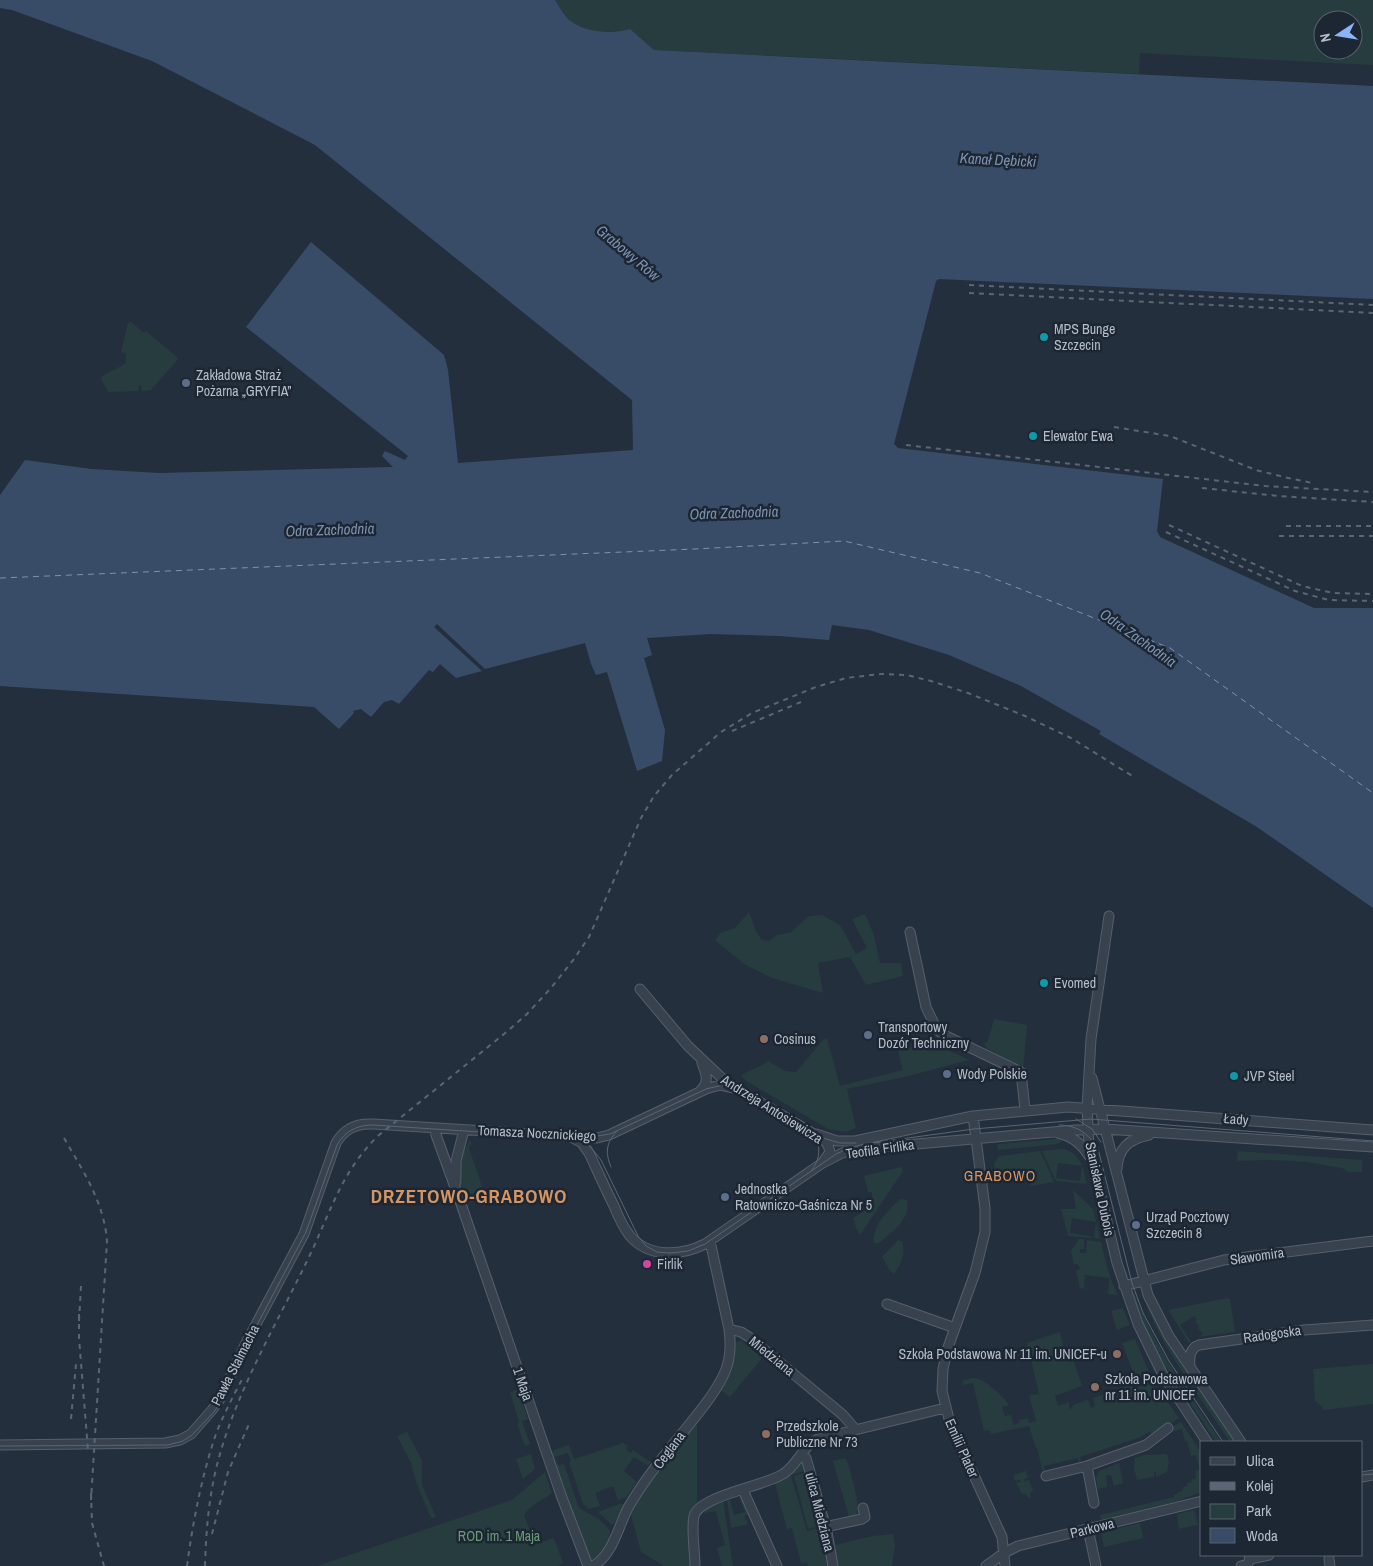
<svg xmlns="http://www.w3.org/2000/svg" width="1373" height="1566" font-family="'Archivo Narrow',sans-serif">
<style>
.green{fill:#263c3f;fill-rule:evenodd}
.water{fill:#394c67}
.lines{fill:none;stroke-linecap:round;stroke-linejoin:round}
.ferry{stroke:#7c92b1;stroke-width:1;stroke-dasharray:6 5;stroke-linecap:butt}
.minor-casing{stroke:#565f6c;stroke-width:11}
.minor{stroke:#38414e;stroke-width:9}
.tram{stroke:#5a6575;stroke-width:1}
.rail{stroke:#5a6575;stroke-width:2;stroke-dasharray:5 5;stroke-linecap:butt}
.culture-dot{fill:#0f9aa8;stroke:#1d2633;stroke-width:2}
.service-dot{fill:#5c6f8a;stroke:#1d2633;stroke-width:2}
.education-dot{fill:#8d6e63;stroke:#1d2633;stroke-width:2}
.hotel-dot{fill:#d1479c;stroke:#1d2633;stroke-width:2}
.labels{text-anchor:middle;stroke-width:5;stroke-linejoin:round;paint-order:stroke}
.poi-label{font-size:14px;fill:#b4bcc9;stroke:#1d2633;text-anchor:start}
.street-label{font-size:14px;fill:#b4bcc9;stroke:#1d2633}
.park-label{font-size:14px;fill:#6b9a76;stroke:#1d2633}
.water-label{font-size:15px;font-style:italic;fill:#7c92b1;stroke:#1d2633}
.neighbourhood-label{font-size:15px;letter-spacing:1px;fill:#d59563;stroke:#1d2633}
.district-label{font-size:19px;font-weight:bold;letter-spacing:1px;fill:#d59563;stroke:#1d2633}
</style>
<rect width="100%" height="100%" fill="#242f3e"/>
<path class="green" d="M555 0H1373V65L1140 53 1139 74 654 50 630 29C611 34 584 34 569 20 563 14 559 6 555 0ZM1323 20H1353V50H1323Z
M131 322 144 333 146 331 177 357 178 359 151 390 142 391 141 385 139 386 138 391 108 392 101 379 102 376 125 364 126 356 125 353 121 352 128 323Z
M749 912 756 931 762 940 769 941 777 935 791 932 809 916 822 915 840 925 856 954 867 948 852 919 865 914 874 935 880 963H901L903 976 866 985 850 957 818 963 823 993 772 978 744 964 715 940 720 933 735 928Z
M994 1019 1027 1025 1023 1070 987 1048 984 1044 988 1041Z
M827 1038 840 1086 903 1070 898 1051 934 1040H942L940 1046 969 1060 904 1077 847 1089 856 1128 846 1132 828 1129 748 1082 741 1076C749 1069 760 1068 768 1061L785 1071 796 1072 823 1040Z
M1054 1139H1063L1058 1144 998 1150 997 1145 999 1144Z
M470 1141 472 1142 469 1148 486 1198 469 1203 465 1200 460 1183 463 1182C459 1169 460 1152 470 1141Z
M1064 1149C1082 1155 1083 1168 1087 1184L1056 1181 1042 1151ZM1058 1163 1082 1166 1080 1181 1056 1178Z
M1040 1151 1054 1182 1031 1186 1028 1171 996 1176 994 1163 999 1156Z
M1238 1151 1362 1160V1172H1348L1342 1168 1307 1162 1268 1160 1237 1161Z
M901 1167 903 1171 860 1235 856 1228 853 1218 872 1206V1192H868L864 1176Z
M1073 1190 1093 1209 1100 1239 1094 1238 1096 1222 1072 1218 1070 1233 1091 1236V1238L1068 1236 1061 1209H1076Z
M900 1199 907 1200C911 1220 893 1231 879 1243H874C872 1225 888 1211 900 1199Z
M1079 1239H1084V1249H1080V1253H1086L1087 1240 1101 1242 1110 1277 1118 1295 1108 1294 1109 1278 1085 1275 1084 1289 1080 1288 1076 1271 1080 1269 1078 1264H1074L1071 1251Z
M898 1240 902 1242C906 1254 901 1264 894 1274L890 1271 882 1257Z
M1141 1290 1162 1333 1235 1442H1230C1198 1393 1159 1346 1141 1290Z
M1134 1292C1155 1349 1188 1392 1221 1442H1216L1162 1361 1139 1317 1132 1295Z
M1227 1298 1230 1299 1235 1332 1198 1337 1203 1334 1198 1328 1199 1326 1195 1322 1197 1320 1194 1316 1180 1325 1191 1342 1189 1343 1168 1310Z
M1123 1308 1130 1325 1117 1330 1111 1311Z
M1060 1332 1064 1351 1070 1350 1082 1386 1055 1396 1058 1406 1069 1402V1409L1072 1408 1073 1405 1088 1400 1091 1408 1095 1406 1093 1398 1113 1391 1116 1400 1120 1398 1117 1389 1150 1377 1179 1418 1152 1437 1150 1431 1141 1437 1080 1457 1082 1464 1079 1465 1078 1458 1044 1466 1045 1472 1043 1473 1037 1448H1036L1029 1426 991 1434 990 1430 984 1431 973 1383 963 1385 962 1381C966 1380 970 1378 974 1378 984 1378 1004 1397 1009 1405L1002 1407 1005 1416 1011 1415 1014 1425 1019 1423V1420L1028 1418 1029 1423 1036 1421 1029 1395 1039 1394 1027 1343Z
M1135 1339 1149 1372 1135 1377 1122 1343Z
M741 1340 762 1358 730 1397 720 1390 733 1365 735 1343Z
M1373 1364V1404L1323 1410 1322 1407 1315 1400 1313 1369Z
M516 1390 518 1391 528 1419 522 1421 530 1444 525 1446 517 1424 519 1422 510 1392Z
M1181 1422 1202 1454V1492L1174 1502 1101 1520 1100 1515 1174 1497V1495L1183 1490V1487L1187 1486V1483L1192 1482 1191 1480 1196 1478 1195 1471 1200 1469 1196 1455 1191 1456 1187 1441H1185L1182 1429 1170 1432 1169 1429Z
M694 1425H697V1502L691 1512 690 1566H664L641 1552 631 1515 638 1500Z
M407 1432 422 1460V1485L436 1517 431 1518 416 1482 411 1463 397 1436Z
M623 1443 628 1446 626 1450 631 1453 633 1450 651 1462 648 1466 634 1457 624 1471 637 1482 626 1497 618 1500 613 1486 595 1493 600 1506 589 1509 583 1504 569 1462 571 1461 568 1453 555 1457 558 1465 564 1464 579 1508 599 1519 610 1530C611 1540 602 1558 591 1560L589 1559 567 1504 551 1454 554 1450 569 1445 574 1459Z
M531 1454 535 1469 523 1479 516 1459Z
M1167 1454 1169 1462 1167 1472 1156 1477V1472H1154V1477L1137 1480 1134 1469 1135 1458 1144 1455Z
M845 1458 848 1463C851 1476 861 1503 856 1515L849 1517 833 1461Z
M804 1459 807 1470 791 1475 807 1531 823 1527 830 1566H808L807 1562 801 1563 792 1528 787 1529 775 1484 794 1471Z
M1119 1463 1123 1483 1114 1486 1111 1475 1106 1476 1107 1487 1098 1489 1096 1478 1099 1471Z
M1026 1471 1028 1478 1024 1479V1481L1029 1480 1033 1490 1030 1494 1031 1498 1028 1497 1026 1494H1022L1016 1483 1021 1482 1020 1480 1015 1481 1013 1475Z
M545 1472 552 1493C541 1502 533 1502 524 1515L535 1544 554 1538 563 1563 559 1566H317L512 1500Z
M808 1472 822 1525 808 1529 794 1476Z
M739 1497 743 1498 751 1516 744 1515 748 1524 731 1528 727 1500H730L734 1515 745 1512Z
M723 1499 733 1566H722L717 1548 725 1545 716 1511 704 1513 703 1509Z
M619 1504H626L614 1524H611L598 1512Z
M1194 1510 1198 1525 1179 1529 1177 1514Z
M1140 1523 1143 1538 1104 1547 1101 1533Z
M893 1534 895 1546 892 1566H837L835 1545 873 1536Z"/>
<path class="water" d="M0 0H555C560 7 564 17 572 22 588 33 612 34 630 29L654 50 1373 86V299L939 279 936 281 894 444 898 448 1163 479 1157 531 1160 537 1314 608H1373V908L1257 827 1099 734 1101 731 1021 686 949 655 869 630 832 625 829 640 779 636 711 634 647 638 652 655 644 658 665 730 662 761 637 771 607 672 596 675 591 664 585 643 485 669 437 624 434 627 482 671 456 678 440 664 433 672 429 670 399 704 392 700 384 702 371 717 361 709 353 711 354 713 339 729 314 707 0 686V495L25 460 91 469 159 473 393 467 382 456 385 451 405 460 408 456 246 327 311 242 444 355 448 370 458 463 633 450 632 400 315 145 152 61 12 10 0 8Z"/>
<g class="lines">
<path class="ferry" d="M0 578 695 549 844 541 980 573 1170 648 1373 793"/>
<g class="minor-casing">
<path id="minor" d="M1109 916 1091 1039 1087 1108 1089 1147 1117 1263 1138 1324 1162 1373 1207 1442
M910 932 926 1007 936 1028 942 1034 1021 1072 1025 1110
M640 989 688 1046 726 1082 824 1140 828 1145 830 1152 823 1162
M1092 1078 1148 1295 1169 1336 1241 1442
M700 1091C710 1083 706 1073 702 1063
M973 1116 985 1208V1232L975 1273 947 1350 943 1369 942 1391 950 1423 1002 1537 1005 1566
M435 1128 436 1135 460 1201 561 1495 588 1566
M1058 1133C1072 1136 1082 1144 1089 1156
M816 1134 837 1141H855L973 1116 1068 1107 1373 1130
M573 1138 582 1143 589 1153C597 1170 605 1188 614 1206 618 1216 623 1227 630 1236 649 1258 681 1256 705 1244L821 1164 842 1153 860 1149 1075 1130 1105 1129 1373 1147
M1117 1169C1118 1148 1129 1139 1149 1135
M456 1182V1161L464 1130
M710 1241 729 1329 741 1332 749 1337 843 1415 855 1429
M1124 1286 1224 1260 1373 1241
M887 1304 955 1328
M1190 1366C1189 1358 1190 1348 1199 1345L1304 1330 1373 1325
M0 1445 165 1443 180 1440 191 1434 212 1410 220 1399 245 1345 304 1234 336 1143C344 1129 357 1123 373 1124L597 1138 609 1135 706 1089 720 1085 734 1088
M806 1458 827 1532 833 1566
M1046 1476 1087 1466
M1362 1477 1373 1475
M743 1490 777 1566
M1094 1503 1087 1466 1146 1445 1168 1428
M825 1527 862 1519 865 1517 863 1508
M1088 1529 1096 1566
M1249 1555 1250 1559 1269 1555
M1329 1559 1330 1566
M593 1566C613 1555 618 1527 628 1508 642 1483 661 1459 680 1436 695 1417 713 1397 724 1374 731 1360 731 1344 729 1329
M695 1566C695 1552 691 1529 694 1516 699 1496 765 1486 783 1474 798 1465 802 1446 818 1439L945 1408
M986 1566 1004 1553 1018 1546 1202 1501
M1241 1566 1247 1565 1250 1559"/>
</g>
<use href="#minor" class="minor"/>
<path class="tram" d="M1076 1119 1092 1129 1101 1142
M1059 1125C1077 1125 1089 1134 1098 1149L1132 1283 1143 1313 1169 1361 1223 1442
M810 1132C822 1142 821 1158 812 1170
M576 1135 597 1136 610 1134 706 1089 723 1085 739 1090 826 1139 840 1143H856
M611 1167C605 1153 606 1142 617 1131
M0 1446 168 1445 183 1441 192 1435 214 1412 222 1400 246 1346 306 1232 337 1145C345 1131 357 1125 373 1125L571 1138 581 1141 589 1145 601 1160 638 1236 646 1246 657 1252 671 1253 688 1251 705 1244 836 1154 850 1148 864 1144 974 1129 1091 1119 1373 1141
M1362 1475 1373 1474"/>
<path class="rail" d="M969 285 1373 305
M969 293 1373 313
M1114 427 1170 436 1256 470 1284 477 1312 483
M906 445 1265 486 1373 492
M1202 488 1278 496 1373 502
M1169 525 1302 586 1333 593 1373 594
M1286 526H1373
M1166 532 1295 591 1329 600 1373 601
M1279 536H1373
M732 731 801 702
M64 1138C83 1171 104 1202 107 1241L91 1500
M79 1314V1338L88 1450
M79 1321 81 1286
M71 1419 76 1364
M91 1493 92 1523 104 1566
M212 1534 228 1472 249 1424
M187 1566C193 1521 202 1474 217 1431 225 1412 234 1394 244 1376
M205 1566C206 1530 209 1495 218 1461 237 1390 276 1325 308 1259 330 1214 341 1171 379 1135L504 1034 526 1015 551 988 574 959 589 937 641 818 654 796 672 775 721 732 752 713 816 687 846 678 881 674 907 675 931 681 968 693 1025 716 1071 738 1134 777"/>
</g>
<g class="culture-dot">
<circle cx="1044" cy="337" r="5"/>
<circle cx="1033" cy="436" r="5"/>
<circle cx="1044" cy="983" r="5"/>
<circle cx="1234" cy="1076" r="5"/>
</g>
<g class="service-dot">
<circle cx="186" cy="383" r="5"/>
<circle cx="868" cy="1035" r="5"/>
<circle cx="947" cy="1074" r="5"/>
<circle cx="725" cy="1197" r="5"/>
<circle cx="1136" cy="1225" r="5"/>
</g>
<g class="education-dot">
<circle cx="764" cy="1039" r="5"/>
<circle cx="1117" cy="1354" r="5"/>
<circle cx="1095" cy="1387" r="5"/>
<circle cx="766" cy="1434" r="5"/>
</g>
<circle class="hotel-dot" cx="647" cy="1264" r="5"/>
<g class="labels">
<g class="poi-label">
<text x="1054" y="334">MPS Bunge<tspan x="1054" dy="16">Szczecin</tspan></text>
<text x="196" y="380">Zakładowa Straż<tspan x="196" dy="16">Pożarna „GRYFIA”</tspan></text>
<text x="1043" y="441">Elewator Ewa</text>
<text x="1054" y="988">Evomed</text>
<text x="878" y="1032">Transportowy<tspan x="878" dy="16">Dozór Techniczny</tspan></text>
<text x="774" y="1044">Cosinus</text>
<text x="957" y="1079">Wody Polskie</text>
<text x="1244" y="1081">JVP Steel</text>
<text x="735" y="1194">Jednostka<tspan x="735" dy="16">Ratowniczo-Gaśnicza Nr 5</tspan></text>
<text x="1146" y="1222">Urząd Pocztowy<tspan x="1146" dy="16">Szczecin 8</tspan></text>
<text x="657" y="1269">Firlik</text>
<text x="1107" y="1359" text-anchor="end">Szkoła Podstawowa Nr 11 im. UNICEF-u</text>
<text x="1105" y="1384">Szkoła Podstawowa<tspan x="1105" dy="16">nr 11 im. UNICEF</tspan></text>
<text x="776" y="1431">Przedszkole<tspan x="776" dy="16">Publiczne Nr 73</tspan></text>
</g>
<g class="street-label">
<text transform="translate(772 1109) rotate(32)" y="5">Andrzeja Antosiewicza</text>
<text transform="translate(1236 1119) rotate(5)" y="5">Łady</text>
<text transform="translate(537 1133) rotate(3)" y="5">Tomasza Nocznickiego</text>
<text transform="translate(880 1149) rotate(-8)" y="5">Teofila Firlika</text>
<text transform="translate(1100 1189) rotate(78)" y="5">Stanisława Dubois</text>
<text transform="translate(1257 1256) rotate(-8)" y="5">Sławomira</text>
<text transform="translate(1272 1334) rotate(-8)" y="5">Radogoska</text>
<text transform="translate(772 1356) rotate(39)" y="5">Miedziana</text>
<text transform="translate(235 1365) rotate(-63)" y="5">Pawła Stalmacha</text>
<text transform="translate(523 1384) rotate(71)" y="5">1 Maja</text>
<text transform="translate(962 1448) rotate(66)" y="5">Emilii Plater</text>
<text transform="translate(669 1450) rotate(-53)" y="5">Ceglana</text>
<text transform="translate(820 1512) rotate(76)" y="5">ulica Miedziana</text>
<text transform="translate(1092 1528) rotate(-14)" y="5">Parkowa</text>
</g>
<g class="park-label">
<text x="499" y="1541">ROD im. 1 Maja</text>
</g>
<g class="water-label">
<text transform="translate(998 160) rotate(3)" y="5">Kanał Dębicki</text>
<text transform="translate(628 253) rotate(40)" y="5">Grabowy Rów</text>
<text transform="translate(734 513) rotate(-2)" y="5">Odra Zachodnia</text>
<text transform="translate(330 530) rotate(-2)" y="5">Odra Zachodnia</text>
<text transform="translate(1138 638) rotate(35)" y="5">Odra Zachodnia</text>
</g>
<g class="neighbourhood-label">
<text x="1000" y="1181">GRABOWO</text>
</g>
<g class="district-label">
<text x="469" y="1203">DRZETOWO-GRABOWO</text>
</g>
</g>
<rect x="1200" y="1441" width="162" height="115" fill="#1d2633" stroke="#59626f"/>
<rect x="1210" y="1457" width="25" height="8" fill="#38414e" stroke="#59626f"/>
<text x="1246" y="1466" font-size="15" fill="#b4bcc9">Ulica</text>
<rect x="1210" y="1482" width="25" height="8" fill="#5a6575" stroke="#59626f"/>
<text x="1246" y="1491" font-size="15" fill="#b4bcc9">Kolej</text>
<rect x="1210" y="1504" width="25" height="15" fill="#263c3f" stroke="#59626f"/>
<text x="1246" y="1516" font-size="15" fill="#b4bcc9">Park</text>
<rect x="1210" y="1528" width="25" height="15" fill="#394c67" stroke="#59626f"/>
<text x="1246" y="1541" font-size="15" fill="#b4bcc9">Woda</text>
<g transform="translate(1338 35) rotate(258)"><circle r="24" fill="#1d2633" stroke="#59626f"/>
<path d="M0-4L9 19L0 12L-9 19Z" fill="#8ab4f8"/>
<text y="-8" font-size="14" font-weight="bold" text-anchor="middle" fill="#b4bcc9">N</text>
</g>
</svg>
